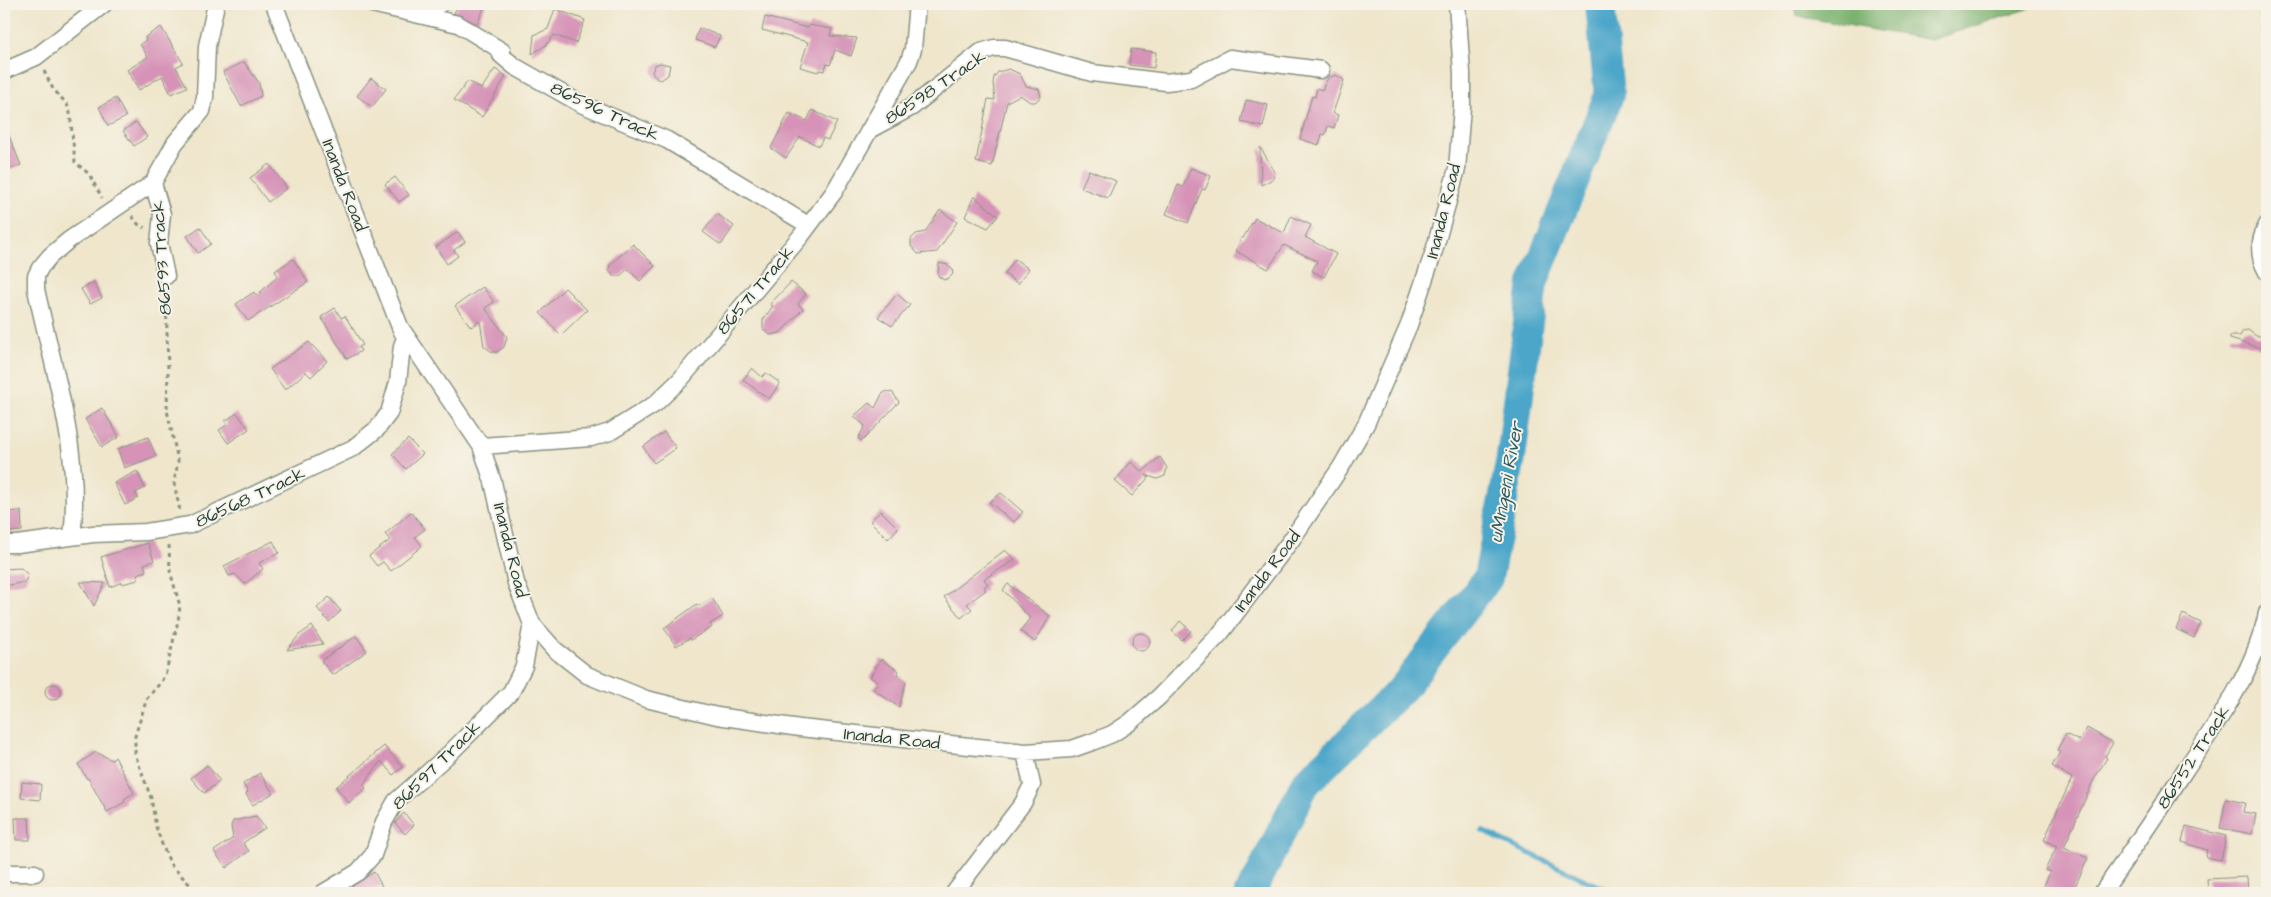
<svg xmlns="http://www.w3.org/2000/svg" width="2271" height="897" font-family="'Architects Daughter',sans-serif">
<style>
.forest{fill:#79b06d;stroke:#4c7650}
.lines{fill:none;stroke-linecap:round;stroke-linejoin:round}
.stream{stroke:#4ca6c9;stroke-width:5}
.river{stroke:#4ca6c9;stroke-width:30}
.building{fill:#d693b7}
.minor-casing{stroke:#879280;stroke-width:19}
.path{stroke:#879280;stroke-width:3;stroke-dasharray:4 4;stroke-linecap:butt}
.minor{stroke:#fff;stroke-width:16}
.labels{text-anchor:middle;stroke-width:4;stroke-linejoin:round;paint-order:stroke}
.street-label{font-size:18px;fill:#1f3d34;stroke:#f7f3e8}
.water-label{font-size:19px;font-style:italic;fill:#2c5c61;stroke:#f7f3e8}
</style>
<rect width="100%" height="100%" fill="#f7f3e8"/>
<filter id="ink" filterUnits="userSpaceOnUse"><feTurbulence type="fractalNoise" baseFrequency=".02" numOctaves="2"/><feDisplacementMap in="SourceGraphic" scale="10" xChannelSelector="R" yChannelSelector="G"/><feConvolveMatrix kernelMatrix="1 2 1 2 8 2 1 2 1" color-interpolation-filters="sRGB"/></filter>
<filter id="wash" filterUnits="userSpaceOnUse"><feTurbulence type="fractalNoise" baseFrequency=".0096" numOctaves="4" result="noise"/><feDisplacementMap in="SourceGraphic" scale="20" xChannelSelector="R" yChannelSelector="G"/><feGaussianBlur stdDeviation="1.12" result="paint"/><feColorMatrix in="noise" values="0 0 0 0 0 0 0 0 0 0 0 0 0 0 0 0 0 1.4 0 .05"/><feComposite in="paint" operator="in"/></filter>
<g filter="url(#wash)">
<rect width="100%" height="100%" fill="#efe6cc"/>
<path class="forest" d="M1794 4H2043L1931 40 1796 16Z"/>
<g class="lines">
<path class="stream" d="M1482 831 1613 893"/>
<path class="river" d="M1249 893 1258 879 1305 784 1403 688 1488 578 1511 458 1533 283 1609 95 1600 4"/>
</g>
<g id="blocks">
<path class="building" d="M459 4H486L477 24 454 13Z
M555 9 585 20 576 43 554 35 546 45 532 54 534 35 548 29Z
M765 17 808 28 809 25 832 29 830 36 857 38 851 56 835 50 830 65 827 64 824 71 819 70 818 72 800 67 808 42 762 30Z
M161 27 183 63 176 67 187 87 171 94 162 76 139 90 127 70 148 57 140 44 146 40 145 37Z
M699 28 720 36 715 47 695 40Z
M1131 49 1156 52 1154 68 1129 65Z
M244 62 259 83 261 96 241 106 223 72Z
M660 63 670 65 668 75 661 80 657 79 652 72 655 65Z
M495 69 506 76 482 117 454 100 468 81 481 89Z
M1009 69 1020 74 1026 86 1039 89 1041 97 1035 102H1030L1020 95 1007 102 992 166 976 162 988 99 995 100 993 83 994 77 998 72Z
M1336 75 1344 80 1333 113 1338 115 1334 128 1328 126 1325 135 1322 134 1319 145 1300 139 1312 96 1315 97 1317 88 1322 90 1328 78Z
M371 78 386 89 372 107 357 96Z
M116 98 126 117 108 126 99 107Z
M1246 100 1268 105 1263 127 1241 122Z
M812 110 837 122 828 140 823 138 819 146 800 137 786 158 771 148 789 113 807 121Z
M136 122 147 137 134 146 123 131Z
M4 124 21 165 4 172Z
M1260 147 1275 172 1273 179 1261 185Z
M269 164 287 188 268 202 250 178Z
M1191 168 1211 176 1205 190 1202 189 1188 223 1166 214 1178 185 1183 187Z
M1089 170 1116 181 1108 198 1081 188Z
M395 177 409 195 399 202 385 184Z
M974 196 998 216 988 228 965 217Z
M940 210 957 222 937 252 918 254 911 246V239L916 234 925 232Z
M717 214 734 226 721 245 703 232Z
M1291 216 1311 225 1305 237 1336 254 1324 277 1312 271 1317 261 1284 245 1268 269 1236 251 1241 238H1243L1255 218 1284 233Z
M200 227 211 244 198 253 187 236Z
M458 232 465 242 454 250 458 256 447 264 436 247Z
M633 244 655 266 640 281 628 269 620 276H613L609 270 610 265Z
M293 259 308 282 248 321 236 304 254 292 256 296 278 276 275 271Z
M1015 259 1029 269 1018 284 1005 274Z
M939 263 948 265 952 269 953 274 949 278 944 280 938 276Z
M94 282 102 298 90 304 81 289Z
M791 282 806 294 798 304 803 309 780 333 770 335 763 329V320L773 306 770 304Z
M483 287 494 302 485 308 507 337 504 347 497 352H492L484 346 480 321 471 327 455 306Z
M565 288 587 310 561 335 540 313Z
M897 294 910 305 892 326 878 317Z
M335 308 341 318 345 316 363 345 359 347 361 351 347 359 321 317Z
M2248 330 2256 336H2267V350L2230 339V336H2240L2243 331Z
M309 342 327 361 311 377 306 372 285 390 270 369Z
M752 368 762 377 766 373 780 383 769 399 743 380Z
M887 391 893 393 899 402 862 441 858 438 865 426 854 416 869 403 875 408 882 394Z
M102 408 119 437 102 447 85 419Z
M237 413 249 429 228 443 219 430 227 425 225 421Z
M664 432 676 448 654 463 643 447Z
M148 437 156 456 124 468 118 449Z
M408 439 423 454 406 469 392 454Z
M1160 457 1167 468 1165 476 1157 479 1146 475 1149 477 1132 496 1115 481 1131 462 1142 472Z
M137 471 145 488 135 493 138 498 125 505 114 483Z
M1001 493 1023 512 1014 522 989 502Z
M21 511 22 531 4 532V512Z
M881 511 898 528 888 539 870 521Z
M411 512 425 529 415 537 422 546 391 571 383 562 377 566 369 556 390 540 385 534Z
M273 541 279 553 259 563 263 569 245 584 235 574 229 576 224 566Z
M148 543 154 561 144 564 146 571 137 574 138 580 122 584V582L110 587 101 557Z
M1005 550 1015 560 984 579 988 584 984 587 986 590 967 604 972 609 961 618 944 597Z
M21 568 28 575 25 582 4 586V569Z
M80 582 105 583 94 606Z
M1008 584 1050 616 1035 642 1020 631 1030 618 1003 590Z
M329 597 341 611 329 622 317 608Z
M712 598 723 616 710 624 712 627 697 636 691 640 690 638 676 646 664 628 697 604 699 606Z
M2183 614 2201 623 2194 638 2176 629Z
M1180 621 1191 631 1182 640 1172 631Z
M312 626 323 644 287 650 299 635Z
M1132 642a9 9 0 1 1 18 0a9 9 0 1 1-18 0Z
M356 636 367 651 333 675 321 661Z
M881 659 899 671 897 674 906 682 899 707 873 689 878 682 870 677Z
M45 692a8 8 0 1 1 16 0a8 8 0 1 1-16 0Z
M2087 728 2113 743 2105 756 2107 758 2093 781 2064 848 2088 858 2072 893H2044L2047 887 2044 886 2050 872 2045 870 2057 846 2044 840 2072 778 2052 766 2060 752 2057 750 2066 734 2079 741Z
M384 746 403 767 393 775 381 761 363 785 366 788 349 803 336 787Z
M96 752 112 760 115 757 134 793 124 799 125 802 107 812 88 778 87 779 78 764Z
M207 765 220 781 204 793 191 778Z
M260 773 273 793 253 805 246 794 248 792 243 784Z
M22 782 41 784 40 800 21 798Z
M2226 799 2245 803 2243 812 2256 814 2252 834 2220 828Z
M404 813 414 825 405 834 395 823Z
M256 816 265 828 243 843 249 851 226 868 214 851 233 838 231 826 233 821Z
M15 818H29L30 840H16Z
M2186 826 2226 836 2221 860 2206 857 2207 850 2182 842Z
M374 872 382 886 369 893H342Z
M2247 877 2248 893H2208L2207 879Z"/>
</g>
</g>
<g filter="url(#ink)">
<use href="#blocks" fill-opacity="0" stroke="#879280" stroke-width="1"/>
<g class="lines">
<g class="minor-casing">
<path id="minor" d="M274 4 400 327 481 446 493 482 516 583 532 624 554 649 587 675 646 699 717 716 800 728 1025 752 1072 749 1092 742 1112 734 1129 723 1159 697 1220 634 1292 539 1341 467 1366 424 1409 325 1434 251 1457 169 1462 107V73L1457 4
M372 4 458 24 502 51 501 55 514 66 581 104 667 140 808 225
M408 8 427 7 440 4
M4 71 36 57 104 4
M869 130 912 107 981 52 994 48H1005L1092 73 1166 82 1191 79 1230 58 1321 70
M153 183 162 214 159 243 166 276
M2267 225C2259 241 2257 255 2267 272
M481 446 591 438 610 432 655 404 680 380 801 236 834 192 909 61 913 49 917 4
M72 537C82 452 53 370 36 289V276L40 268 50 256 69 240 153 183 175 143 202 111 205 97 207 46 216 4
M4 544H17L93 534 146 532 190 525 353 448 377 429 389 413 398 382 402 346 405 338 401 329
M4 873H35
M323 893 358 872 373 855 384 822 396 801 450 753 511 692 524 666 532 624
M954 893 1023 803 1032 785 1025 752
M2102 893C2130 853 2158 812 2185 770 2218 721 2255 671 2267 613"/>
</g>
<path class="path" d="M44 71 53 89 67 104 70 113 75 162 89 174 102 198
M132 216 138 224 145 228
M166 292 168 371 167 410 178 461 174 483 180 511
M169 545 170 571 180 606 178 621 166 672 161 682 147 698 135 736V754L151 798 156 827 163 847 171 865 198 893"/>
<use href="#minor" class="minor"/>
</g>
</g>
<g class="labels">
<g class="street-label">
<text transform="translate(935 87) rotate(-34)" y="6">86598 Track</text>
<text transform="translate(605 111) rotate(25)" y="6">86596 Track</text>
<text transform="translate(345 185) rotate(69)" y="6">Inanda Road</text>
<text transform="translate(1443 211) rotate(-76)" y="6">Inanda Road</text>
<text transform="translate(161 258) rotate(-94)" y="6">86593 Track</text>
<text transform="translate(755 290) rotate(-50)" y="6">86571 Track</text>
<text transform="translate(250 497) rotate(-25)" y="6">86568 Track</text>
<text transform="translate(511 550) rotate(76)" y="6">Inanda Road</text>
<text transform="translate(1267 571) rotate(-53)" y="6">Inanda Road</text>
<text transform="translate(892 738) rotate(6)" y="6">Inanda Road</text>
<text transform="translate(2193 757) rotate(-57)" y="6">86552 Track</text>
<text transform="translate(436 765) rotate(-45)" y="6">86597 Track</text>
</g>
<g class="water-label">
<text transform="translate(1505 482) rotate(-80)" y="7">uMngeni River</text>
</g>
</g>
<rect width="2271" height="897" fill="none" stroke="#f7f3e8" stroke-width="20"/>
</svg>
